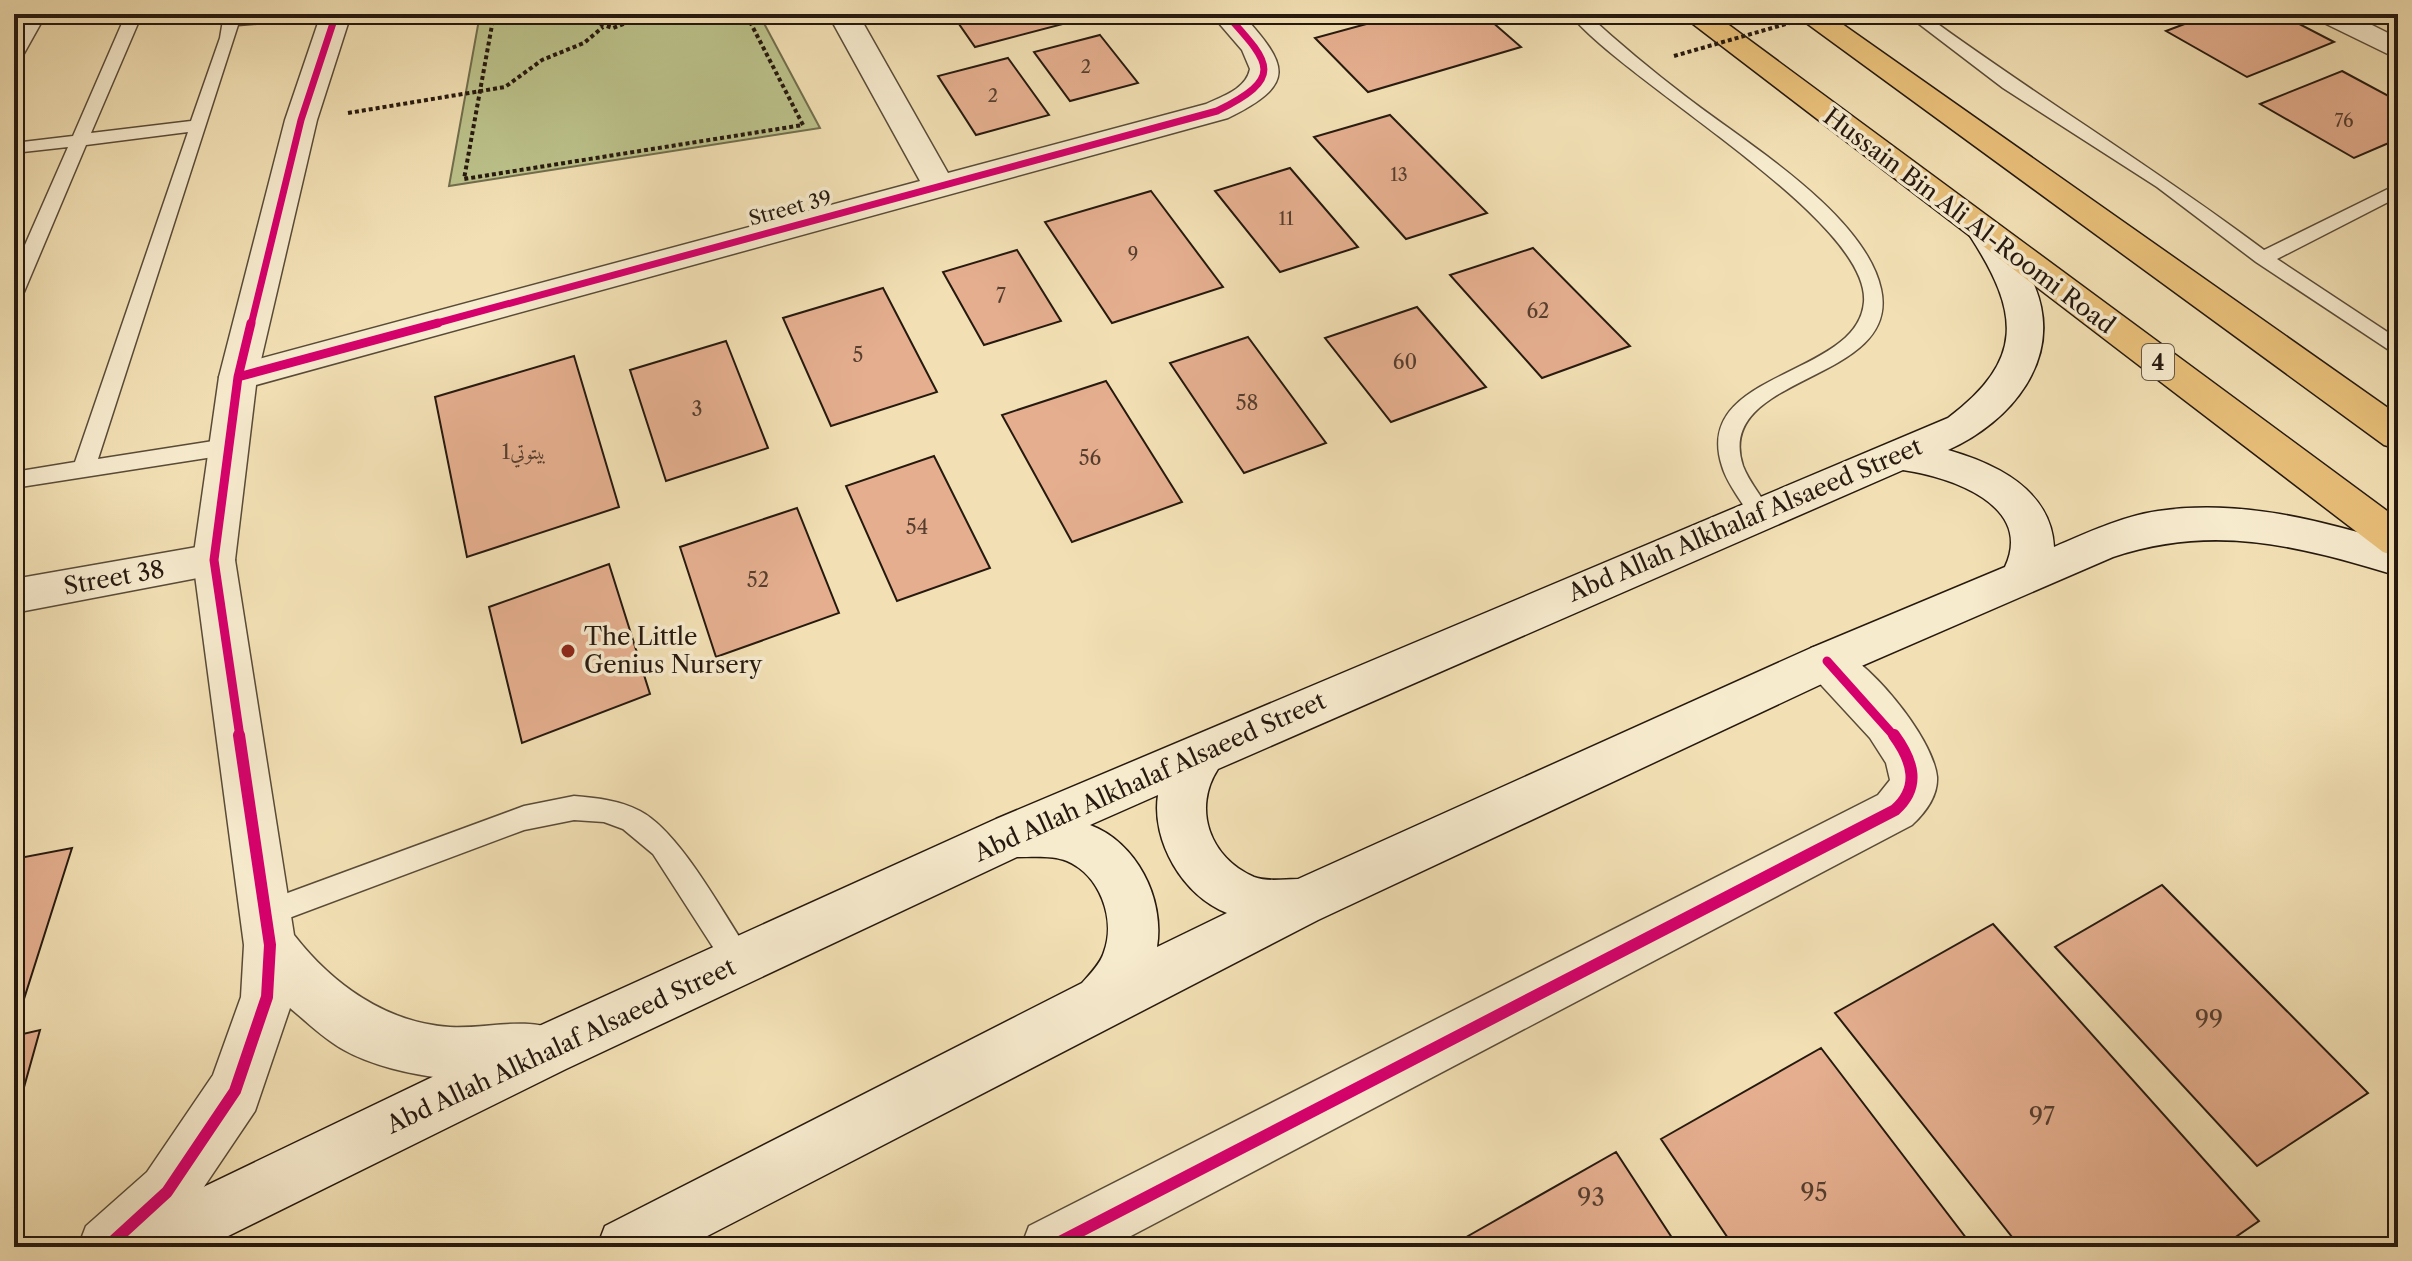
<svg xmlns="http://www.w3.org/2000/svg" width="2412" height="1261" font-family="'Libre Caslon Text',Amiri,serif">
<style>
.green{fill:#bcc28b;stroke:#716e4d;stroke-width:2}
.building{fill:#e5af8f;stroke:#26190f;stroke-width:2}
.lines{fill:none;stroke-linecap:round;stroke-linejoin:round}
.service-casing{stroke:#594b38;stroke-width:3}
.minor-casing{stroke:#594b38;stroke-width:3}
.tertiary-casing{stroke:#594b38;stroke-width:3}
.secondary-casing{stroke:#26190f;stroke-width:3}
.trunk-casing{stroke:#26190f;stroke-width:3}
.path{stroke:#26190f;stroke-width:4;stroke-dasharray:4 3;stroke-linecap:butt}
.service{fill:#f7ebce;fill-rule:evenodd}
.minor{fill:#f7ebce;fill-rule:evenodd}
.tertiary{fill:#f7ebce;fill-rule:evenodd}
.secondary{fill:#f7ebce;fill-rule:evenodd}
.trunk{fill:#e9c07a;fill-rule:evenodd}
.path-bridge{stroke:#26190f;stroke-width:4;stroke-dasharray:4 3;stroke-linecap:butt}
.cycleway-far2-casing{stroke:#f7ebce;stroke-width:11}
.cycleway-far1-casing{stroke:#f7ebce;stroke-width:14}
.cycleway-casing{stroke:#f7ebce;stroke-width:17}
.cycleway-far2{stroke:#d6006c;stroke-width:7}
.cycleway-far1{stroke:#d6006c;stroke-width:9}
.cycleway{stroke:#d6006c;stroke-width:12}
.poi-dot{fill:#8f2418;stroke:#f7ebce;stroke-width:3}
.labels{text-anchor:middle;stroke-width:7;stroke-linejoin:round;paint-order:stroke}
.far-number-label{font-size:18px;fill:#563e2f}
.far-street-label{font-size:20px;fill:#26190f;stroke:#f7ebce}
.number-label{font-size:20px;fill:#563e2f}
.shield{fill:#f7ebce;stroke:#655848;stroke-width:2}
.shield-label{font-size:22px;font-weight:bold;fill:#26190f}
.street-label{font-size:24px;fill:#26190f;stroke:#f7ebce}
.poi-label{font-size:24px;fill:#26190f;stroke:#f7ebce;text-anchor:start}
.near-number-label{font-size:24px;fill:#563e2f}
</style>
<rect width="100%" height="100%" fill="#f2e0b4"/>
<filter id="stains"><feTurbulence type="fractalNoise" baseFrequency=".0025" numOctaves="4"/><feColorMatrix values="0 0 0 0 .2 0 0 0 0 .09 0 0 0 0 .02 0 0 0 .5 -.17"/></filter>
<radialGradient id="worn" r=".72"><stop offset=".6" stop-color="#630" stop-opacity="0"/><stop offset="1" stop-color="#630" stop-opacity=".3"/></radialGradient>
<path class="green" d="M480 14H759L820 128 449 186Z"/>
<path class="building" d="M952 14H1078L1082 19 975 47Z
M1403 14H1483L1521 47 1368 92 1315 38Z
M2211 14H2280L2334 42 2247 77 2166 31Z
M1100 35 1138 83 1070 101 1034 52Z
M1008 58 1049 115 976 135 938 76Z
M2342 71 2398 101V139L2354 158 2260 104Z
M1390 115 1487 213 1406 239 1314 137Z
M1290 168 1358 247 1280 272 1215 191Z
M1151 191 1223 287 1112 323 1045 222Z
M1533 248 1630 346 1542 378 1450 275Z
M1017 250 1061 321 984 345 943 272Z
M883 288 937 392 831 426 783 318Z
M1417 307 1486 387 1391 422 1325 338Z
M1248 337 1326 443 1244 473 1170 363Z
M726 341 768 448 666 481 630 370Z
M574 356 619 507 467 557 435 397Z
M1106 381 1182 502 1072 542 1002 415Z
M934 456 990 568 897 601 846 486Z
M797 508 839 613 716 657 680 547Z
M609 564 650 694 522 743 489 607Z
M72 848 23 1002 14 1003V859Z
M2162 885 2368 1093 2257 1166 2055 947Z
M1993 924 2259 1221 2221 1247H2020L1835 1013Z
M40 1030 14 1123V1036Z
M1821 1048 1973 1247H1734L1661 1139Z
M1616 1152 1678 1247H1456L1454 1244Z"/>
<g class="lines">
<g class="service-casing">
<path id="service" d="M40 14H86L78 19 41 23 22 57 14 62V42L23 26 14 27V17Z
M126 14H142L91 133 191 121 220 38 224 14H320L312 19 238 25 98 459 226 439 237 447 226 455 14 488V472L75 462 188 132 86 145 24 292 14 298V270L68 147 14 153V143L73 136Z
M1570 14H1587C1619 43 1651 70 1685 96 1743 141 1865 214 1881 289 1902 384 1712 373 1743 466 1749 482 1763 498 1771 513L1768 519H1752C1743 503 1727 484 1722 466 1691 370 1858 378 1864 302 1870 219 1624 82 1570 14Z
M1906 14H1924C2036 96 2153 167 2264 250L2398 184V197L2277 259 2398 339V356L2256 262 2157 187 2003 88Z
M574 796C597 798 619 800 640 811 680 832 723 913 749 952L753 962 749 972 739 976 729 972 653 854 623 829 604 822 574 820 524 830 265 927 255 923 251 914 255 905 524 806Z"/>
</g>
<g class="minor-casing">
<path id="minor" d="M828 14H858L948 173 1206 104C1223 96 1246 89 1250 69L1242 50 1211 14H1242C1289 66 1297 84 1228 118L238 390 225 386 219 377 225 368 920 181Z
M2313 14H2350L2398 38V59L2318 20Z
M214 544 229 548 235 560 229 572 14 613V579Z
M1827 643C1865 655 1933 736 1937 777 1938 796 1925 813 1912 825L1110 1247H1021L1029 1226 1878 795 1890 780 1886 763 1870 738 1811 674 1805 661 1811 648Z"/>
</g>
<g class="tertiary-casing">
<path id="tertiary" d="M321 14H351L317 120 257 377 235 560 294 935C332 984 386 1023 450 1027 487 1029 525 1016 560 1031L568 1050 560 1069C506 1092 395 1079 344 1050 324 1039 307 1022 290 1008L255 1111 187 1212 150 1247H78L86 1226 147 1172 213 1075 241 997 244 945 193 560 219 377 285 120Z"/>
</g>
<g class="secondary-casing">
<path id="secondary" d="M1987 225 1999 228C2012 247 2026 266 2035 287 2064 359 2011 422 1948 450 1997 464 2051 490 2054 547 2086 533 2123 516 2158 511 2240 499 2320 520 2398 544V576C2299 546 2215 523 2113 557L1843 674 1318 920 686 1247H597L605 1226 1082 983C1090 974 1101 963 1104 952 1116 919 1100 875 1067 861 1052 855 1032 857 1017 857L566 1069 206 1247H114L122 1226 528 1031 996 819 1948 418C2025 360 2020 313 1970 236L1975 228ZM1903 470C1951 477 2034 505 2005 567L1811 648 1298 879C1284 879 1267 882 1254 877 1210 858 1192 809 1218 769ZM1158 795C1151 841 1183 896 1227 913L1157 947C1165 898 1136 842 1090 825Z"/>
</g>
<g class="trunk-casing">
<path id="trunk" d="M1680 14H1714L2398 519V557L2383 552Z
M1794 14H1828L2398 415V449L2384 445Z"/>
</g>
<path class="path" d="M494 14 464 179 803 125 746 14
M603 14 597 23 613 28 631 21V14
M348 113 505 87 542 60 584 43 603 27"/>
<use href="#service" class="service"/>
<use href="#minor" class="minor"/>
<use href="#tertiary" class="tertiary"/>
<use href="#secondary" class="secondary"/>
<use href="#trunk" class="trunk"/>
<path class="path-bridge" d="M1674 56 1821 14"/>
<g class="cycleway-far2-casing">
<path id="cycleway-far2" d="M251 325 301 120 336 14
M430 325 1217 111C1286 77 1270 63 1226 14"/>
</g>
<g class="cycleway-far1-casing">
<path id="cycleway-far1" d="M238 377 438 323
M1827 661 1895 737
M240 737 214 560 238 377 251 323"/>
</g>
<g class="cycleway-casing">
<path id="cycleway" d="M107 1247 167 1192 235 1091 267 997 270 945 239 735
M1050 1247 1895 810C1921 787 1913 761 1894 735"/>
</g>
<use href="#cycleway-far2" class="cycleway-far2"/>
<use href="#cycleway-far1" class="cycleway-far1"/>
<use href="#cycleway" class="cycleway"/>
</g>
<circle class="poi-dot" cx="568" cy="651" r="8"/>
<g class="labels">
<g class="far-number-label">
<text x="1086" y="73">2</text>
<text x="993" y="102">2</text>
<text x="2344" y="127">76</text>
<text x="1399" y="181">13</text>
<text x="1286" y="225">11</text>
<text x="1133" y="260">9</text>
</g>
<g class="far-street-label">
<text transform="translate(790 208) rotate(-15)" y="7">Street 39</text>
</g>
<g class="number-label">
<text x="1001" y="303">7</text>
<text x="1538" y="318">62</text>
<text x="858" y="362">5</text>
<text x="1405" y="369">60</text>
<text x="1247" y="410">58</text>
<text x="697" y="416">3</text>
<text x="524" y="459">1بيتوتي</text>
<text x="1090" y="465">56</text>
<text x="917" y="534">54</text>
<text x="758" y="587">52</text>
</g>
<rect class="shield" x="2142" y="344" width="32" height="36" rx="6"/>
<g class="shield-label">
<text x="2158" y="370">4</text>
</g>
<g class="street-label">
<text transform="translate(1969 221) rotate(37)" y="8">Hussain Bin Ali Al-Roomi Road</text>
<text transform="translate(1745 520) rotate(-23)" y="8">Abd Allah Alkhalaf Alsaeed Street</text>
<text transform="translate(114 578) rotate(-10)" y="8">Street 38</text>
<text transform="translate(1150 777) rotate(-24)" y="8">Abd Allah Alkhalaf Alsaeed Street</text>
<text transform="translate(561 1046) rotate(-25)" y="8">Abd Allah Alkhalaf Alsaeed Street</text>
</g>
<g class="poi-label">
<text x="584" y="645">The Little<tspan x="584" dy="28">Genius Nursery</tspan></text>
</g>
<g class="near-number-label">
<text x="2209" y="1028">99</text>
<text x="2042" y="1125">97</text>
<text x="1814" y="1201">95</text>
<text x="1591" y="1206">93</text>
</g>
</g>
<rect width="2412" height="1261" fill="none" stroke="#f2e0b4" stroke-width="48"/>
<rect x="16" y="16" width="2380" height="1229" fill="none" stroke="#26190f" stroke-width="4"/>
<rect x="24" y="24" width="2364" height="1213" fill="none" stroke="#26190f" stroke-width="2"/>
<rect width="100%" height="100%" filter="url(#stains)"/>
<rect width="100%" height="100%" fill="url(#worn)"/>
</svg>
